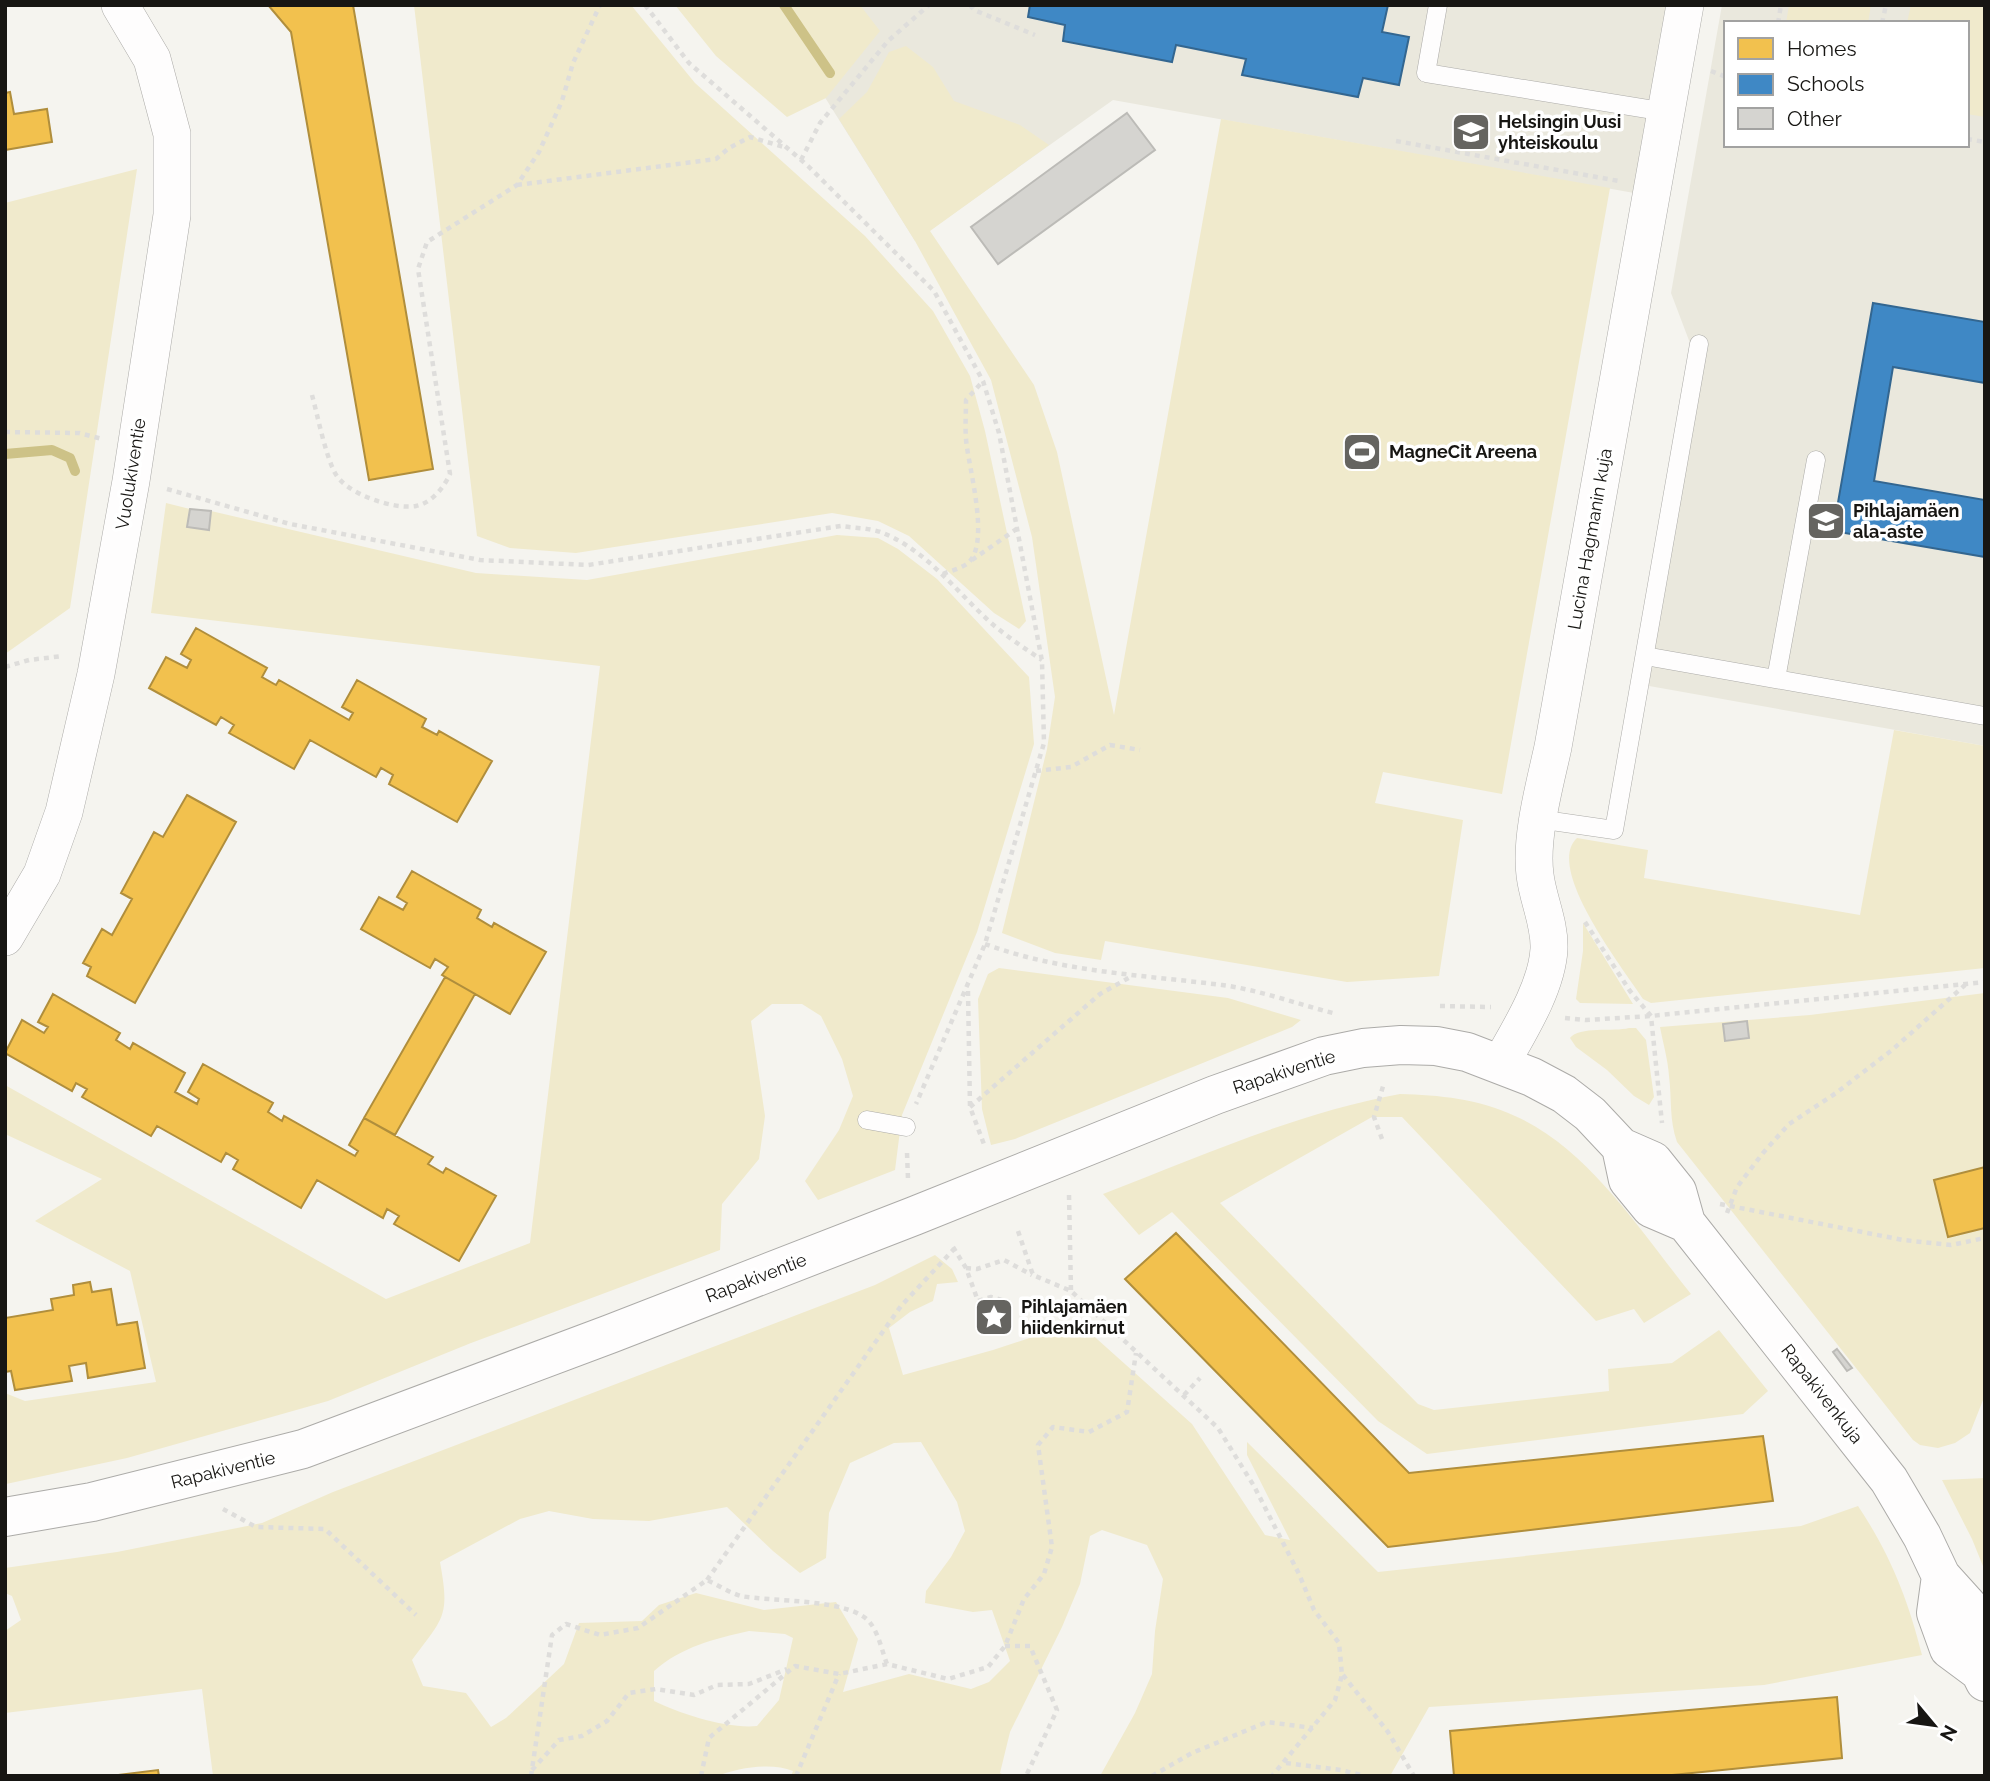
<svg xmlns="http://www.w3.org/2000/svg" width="1990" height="1781" font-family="Raleway,sans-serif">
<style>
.built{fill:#eae8dd;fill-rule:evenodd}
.green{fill:#f0eacc;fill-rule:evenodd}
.homes{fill:#f2c14e;stroke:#b08e3c;stroke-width:2}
.schools{fill:#3f88c5;stroke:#336690;stroke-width:2}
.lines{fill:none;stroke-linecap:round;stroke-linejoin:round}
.stream{stroke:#cdc287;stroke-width:10}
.building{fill:#d5d4d0;stroke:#bcbbb7;stroke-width:2}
.lane-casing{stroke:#acaba8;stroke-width:19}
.street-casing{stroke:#acaba8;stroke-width:38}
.secondary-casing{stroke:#acaba8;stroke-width:40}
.path{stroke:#dedddb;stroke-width:4.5;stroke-dasharray:5 5;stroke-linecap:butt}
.lane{stroke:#fefdfd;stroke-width:18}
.street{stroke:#fefdfd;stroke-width:37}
.secondary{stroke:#fefdfd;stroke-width:38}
.labels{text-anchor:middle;stroke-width:7;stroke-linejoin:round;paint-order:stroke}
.poi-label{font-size:18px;font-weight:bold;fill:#171613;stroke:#fff;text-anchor:start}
.street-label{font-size:18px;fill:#171613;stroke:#fff}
</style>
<rect width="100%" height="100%" fill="#f5f4ef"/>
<path class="built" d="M767 5H1670L1634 193 1113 100 915 241Z
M1722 5H1985V746L1638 684 1696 359 1671 293ZM1726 23H1967V145H1726Z"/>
<path class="green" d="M414 5H631L695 83 865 236 933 311 970 376 985 431 1026 621 1019 629 994 613 909 536 878 521 832 513 576 553 510 548 477 536Z
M675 5H860L880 31 826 98 787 117 716 56Z
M1789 5H1871L1868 23H1786Z
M1911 5H1985V117L1967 114V23H1907Z
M906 46 933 67 954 101 1020 125 1049 145 930 231 1034 385 1057 452 1114 715 1221 119 1610 188 1502 794 1383 772 1375 803 1463 820 1439 976 1347 982 1105 941 1101 960 1055 953 1002 933 1047 749 1055 697 1032 537 991 380 915 241 839 119 867 92 889 52Z
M137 169 70 608 5 654V203Z
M166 503 190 509 188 527 209 530 211 511 476 573 587 580 837 535 878 538 898 549 937 579 1029 677 1034 744 977 932 902 1115 895 1170 818 1200 805 1181 839 1130 853 1096 842 1059 821 1016 802 1004H772L751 1021 765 1116 759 1159 722 1204 720 1250 471 1343 328 1401 127 1458 6 1484 5 1393 25 1401 156 1382 130 1271 35 1221 102 1179 5 1134V1085L386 1299 530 1243 600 666 151 613Z
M1894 730 1985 746V968L1651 1003 1643 999C1624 969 1544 868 1577 838L1648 850 1644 878 1860 915Z
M1583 923 1633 1004 1580 1003 1576 999 1583 951Z
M999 968 1228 998 1301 1020 1292 1027 1015 1139 991 1145 982 1109 978 999 988 974Z
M1985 993V1167L1934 1180 1948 1237 1985 1228V1395L1970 1433 1955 1443 1938 1448 1920 1445 1913 1440 1677 1142C1669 1119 1672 1100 1669 1076 1668 1060 1663 1043 1660 1027L1810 1015Z
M1629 1028H1636L1646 1040 1654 1097 1649 1105 1634 1096 1607 1070 1576 1047 1570 1038C1579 1026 1614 1032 1629 1028Z
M1400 1094C1439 1095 1479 1099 1515 1116 1589 1149 1641 1232 1691 1294L1644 1323 1634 1309 1596 1321 1402 1117H1372L1220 1203 1418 1404 1434 1410 1609 1391 1608 1369 1672 1363 1719 1330 1768 1391 1743 1414 1427 1454 1378 1421 1172 1212 1139 1235 1103 1194C1201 1156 1297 1113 1400 1094Z
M935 1255 952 1269 958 1282 937 1284 933 1301 910 1312 889 1328 903 1375 993 1350 1078 1322 1192 1424 1265 1535 1290 1540 1247 1455V1442L1378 1572 1801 1526 1858 1506C1890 1554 1908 1599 1922 1655L1764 1685 1429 1707 1390 1776H1100L1135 1713 1152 1674 1155 1631 1163 1579 1147 1545 1102 1530 1090 1536 1080 1584 1062 1627 1010 1732 1000 1773 1006 1776H791L793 1771C771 1762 738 1768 717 1776H213L202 1689 5 1713V1631L21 1620 12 1596 5 1593V1568L117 1552 262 1523 333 1492 875 1285ZM921 1442 957 1502 965 1531 951 1557 926 1591 925 1603 973 1612 992 1610 1010 1661 989 1682 971 1689 909 1674 843 1692 858 1639 836 1602 764 1610 696 1593 659 1605 642 1621 579 1623 564 1664 506 1718 491 1727 466 1693 423 1686 412 1660C444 1617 450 1617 440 1562L520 1519 549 1511 593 1519 649 1521 727 1507 773 1551 800 1573 826 1558 829 1513 850 1463 894 1443ZM749 1631 785 1634 793 1638 779 1700 757 1726C727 1729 681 1714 654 1701V1671C681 1647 714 1639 749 1631Z
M1985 1478V1571L1972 1539 1942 1480Z"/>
<path class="homes" d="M268 5H353L433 469 369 480 291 32Z
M10 92 14 114 47 109 52 142 5 150V93Z
M196 628 267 668 262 677 276 685 279 680 349 720 353 713 342 707 357 680 426 719 422 727 437 735 439 731 492 761 457 822 389 784 393 775 381 768 376 777 310 740 294 769 229 733 234 725 221 717 216 725 149 688 166 657 187 668 191 660 181 654Z
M187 795 236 822 135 1003 87 976 91 967 83 963 102 929 112 935 132 899 121 893 154 832 163 837Z
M412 871 481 910 477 918 492 927 494 923 546 952 510 1014 442 975 448 967 435 959 430 968 361 929 379 897 403 910 407 903 397 897Z
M445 977 475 994 395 1135 364 1118Z
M53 994 120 1033 116 1040 130 1049 133 1043 185 1073 175 1092 197 1104 199 1099 188 1092 203 1064 273 1103 268 1112 282 1121 284 1116 355 1156 358 1151 349 1145 364 1118 433 1157 428 1164 443 1173 446 1168 496 1196 459 1261 394 1224 399 1216 387 1209 383 1218 317 1180 301 1208 233 1169 238 1160 226 1153 221 1162 157 1126 151 1136 82 1097 87 1089 76 1083 72 1091 5 1053 22 1020 44 1033 48 1027 38 1022Z
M1985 1167V1228L1948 1237 1934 1180Z
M1176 1233 1409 1473 1763 1436 1773 1501 1388 1547 1125 1279Z
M90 1282 92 1292 111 1289 117 1325 137 1322 145 1368 88 1378 86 1363 69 1366 72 1381 15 1390 11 1371 5 1372V1318L53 1310 51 1299 74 1295 73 1285Z
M1837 1697 1842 1758 1662 1776H1454L1450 1731Z
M158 1770 159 1776H110Z"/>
<path class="schools" d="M1030 5H1388L1382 32 1409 37 1399 85 1363 78 1358 97 1242 75 1246 59 1176 45 1172 62 1063 41 1065 25 1028 17Z
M1873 303 1985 322V383L1893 367 1874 481 1985 500V557L1833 531Z"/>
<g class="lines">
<path class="stream" d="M784 5 830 73
M5 454 52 450 70 458 75 471"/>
</g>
<path class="building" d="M1127 113 1155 150 998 264 971 227Z
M190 509 211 511 209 530 187 527Z
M1747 1021 1749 1038 1725 1041 1723 1024Z
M1837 1349 1852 1368 1847 1371 1833 1352Z"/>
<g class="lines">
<g class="lane-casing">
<path id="lane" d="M1438 5 1426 73 1666 112
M1645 656 1985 716
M1776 679 1816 460
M1538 819 1614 830 1699 344
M867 1120 906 1127"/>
</g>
<g class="street-casing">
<path id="street" d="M5 937 42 874 64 812 96 674 131 481 172 215V134L152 59 120 5
M1501 1063C1519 1031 1547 987 1549 949 1550 923 1538 900 1535 875 1530 837 1545 784 1553 747L1685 5"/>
</g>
<g class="secondary-casing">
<path id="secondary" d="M1621 1147 1628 1180 1651 1208 1686 1223
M5 1517 92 1502 303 1449 610 1334 914 1216 1215 1095 1324 1056 1363 1048 1401 1045 1436 1046 1467 1052 1532 1077 1564 1094 1590 1114 1621 1147 1653 1161 1677 1191 1686 1223 1889 1480 1922 1536 1941 1576 1969 1607 1979 1639 1980 1672 1985 1682
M1941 1576 1936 1613 1949 1649 1980 1672"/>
</g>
<path class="path" d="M645 5 689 63 808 166 934 291 983 381 999 433 1042 661 1044 743 985 944 916 1104
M970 5 974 10 1035 35
M1778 23 1781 5
M1882 23 1886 5
M1711 71 1726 77
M1967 139 1985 142
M1396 141 1619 181
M801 160 820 123 888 41 929 5
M517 185 716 159 729 148 750 137 784 147
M312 395C318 417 325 454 335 473 346 494 394 510 416 506 432 503 444 487 450 474L418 269 427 242 517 185 539 152 562 101 573 63 600 5
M5 432 79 433 102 439
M167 489 290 524 480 560 588 565 841 526C854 528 871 528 883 533 927 551 956 591 990 622 1006 636 1024 648 1042 660
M972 560 1018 528
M943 574C950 571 962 568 968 563 991 543 968 466 966 439 965 426 966 413 966 400L983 381
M5 667 29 660 63 656
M1036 771 1071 767 1110 745 1140 750
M1585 922 1630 991 1651 1016 1662 1123
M985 944C1061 972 1143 975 1222 985 1260 990 1300 1005 1337 1014
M968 991 970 1107 985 1147
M1440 1006 1491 1007
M1565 1018 1586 1020 1651 1016 1985 982
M970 1107 1100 994 1132 976
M1382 1139 1374 1117 1384 1083
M907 1153 908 1179
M1069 1195 1071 1291
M1720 1204 1903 1240 1951 1245 1985 1238
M1727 1213 1737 1187 1763 1153 1789 1124 1836 1093 1892 1050 1965 985
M1018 1231 1033 1275 1071 1291 1218 1428 1254 1486 1299 1574 1314 1610 1339 1643 1342 1675 1335 1700 1272 1776
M953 1247 966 1268 978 1301 991 1297 1009 1302
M966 1268 977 1269 1004 1260 1032 1275
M1184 1395 1200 1378
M223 1509 256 1527 325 1529 416 1615
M707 1580 901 1306 954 1249
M1005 1646H1030L1057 1710 1026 1776
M1343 1675 1388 1732 1414 1776
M1286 1763 1341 1770 1365 1776
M532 1770 559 1740 582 1736 607 1721 629 1693 656 1689 694 1695 717 1685 749 1684 787 1669
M531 1776 552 1635 566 1624 600 1635 638 1628 707 1580C718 1585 730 1593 741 1596 771 1602 854 1598 871 1624 879 1635 882 1651 887 1664
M701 1776 709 1738 795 1666 839 1674 887 1664 948 1679 988 1667 1005 1646 1024 1599 1044 1574 1052 1547 1038 1445 1053 1427 1089 1432 1127 1412 1136 1353
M796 1776 839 1674
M1152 1776 1192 1753 1267 1722 1313 1728"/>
<use href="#lane" class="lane"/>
<use href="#street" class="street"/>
<use href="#secondary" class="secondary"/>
</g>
<defs>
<g id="school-square" transform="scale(2.0125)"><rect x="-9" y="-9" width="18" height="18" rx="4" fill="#656460" stroke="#fff"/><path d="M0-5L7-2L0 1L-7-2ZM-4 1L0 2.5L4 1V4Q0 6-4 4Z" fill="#fff"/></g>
<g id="stadium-square" transform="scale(2.0125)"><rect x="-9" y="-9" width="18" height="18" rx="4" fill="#656460" stroke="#fff"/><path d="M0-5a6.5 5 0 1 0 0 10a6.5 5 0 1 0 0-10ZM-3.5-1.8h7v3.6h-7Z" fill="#fff"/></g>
<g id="sight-square" transform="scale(2.0125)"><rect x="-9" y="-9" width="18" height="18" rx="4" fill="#656460" stroke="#fff"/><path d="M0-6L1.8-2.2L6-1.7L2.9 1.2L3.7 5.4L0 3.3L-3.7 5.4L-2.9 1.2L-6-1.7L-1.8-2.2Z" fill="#fff"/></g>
</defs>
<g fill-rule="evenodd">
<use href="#school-square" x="1471" y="132"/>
<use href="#stadium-square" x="1362" y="452"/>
<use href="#school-square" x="1826" y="521"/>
<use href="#sight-square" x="994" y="1317"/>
</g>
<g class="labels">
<g class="poi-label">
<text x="1498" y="128">Helsingin Uusi<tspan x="1498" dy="21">yhteiskoulu</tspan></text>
<text x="1389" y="458">MagneCit Areena</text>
<text x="1853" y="517">Pihlajamäen<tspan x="1853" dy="21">ala-aste</tspan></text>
<text x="1021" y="1313">Pihlajamäen<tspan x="1021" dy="21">hiidenkirnut</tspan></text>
</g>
<g class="street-label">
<text transform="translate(131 474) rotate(-81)" y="6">Vuolukiventie</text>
<text transform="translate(1590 539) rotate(-80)" y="6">Lucina Hagmanin kuja</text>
<text transform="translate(1284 1072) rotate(-18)" y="6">Rapakiventie</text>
<text transform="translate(756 1278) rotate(-21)" y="6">Rapakiventie</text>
<text transform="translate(1822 1394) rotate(52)" y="6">Rapakivenkuja</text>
<text transform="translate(223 1470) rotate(-14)" y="6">Rapakiventie</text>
</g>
</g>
<rect width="1990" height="1781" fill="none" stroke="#171613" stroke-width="14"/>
<rect x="1724" y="21" width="245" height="126" fill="#ffffff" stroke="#a2a2a1" stroke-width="2"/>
<rect x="1738" y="38" width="35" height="21" fill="#f2c14e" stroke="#a2a2a1" stroke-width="2"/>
<text x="1787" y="56" font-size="21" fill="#171613">Homes</text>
<rect x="1738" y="74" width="35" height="21" fill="#3f88c5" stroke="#a2a2a1" stroke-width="2"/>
<text x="1787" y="91" font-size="21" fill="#171613">Schools</text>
<rect x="1738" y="108" width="35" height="21" fill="#d5d4d0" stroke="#a2a2a1" stroke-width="2"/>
<text x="1787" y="126" font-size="21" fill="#171613">Other</text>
<g transform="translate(1934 1725) rotate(119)" stroke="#ffffff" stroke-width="5" paint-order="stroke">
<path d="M0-5L12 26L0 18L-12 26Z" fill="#171613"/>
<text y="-10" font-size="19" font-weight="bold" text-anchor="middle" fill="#171613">N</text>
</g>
</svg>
